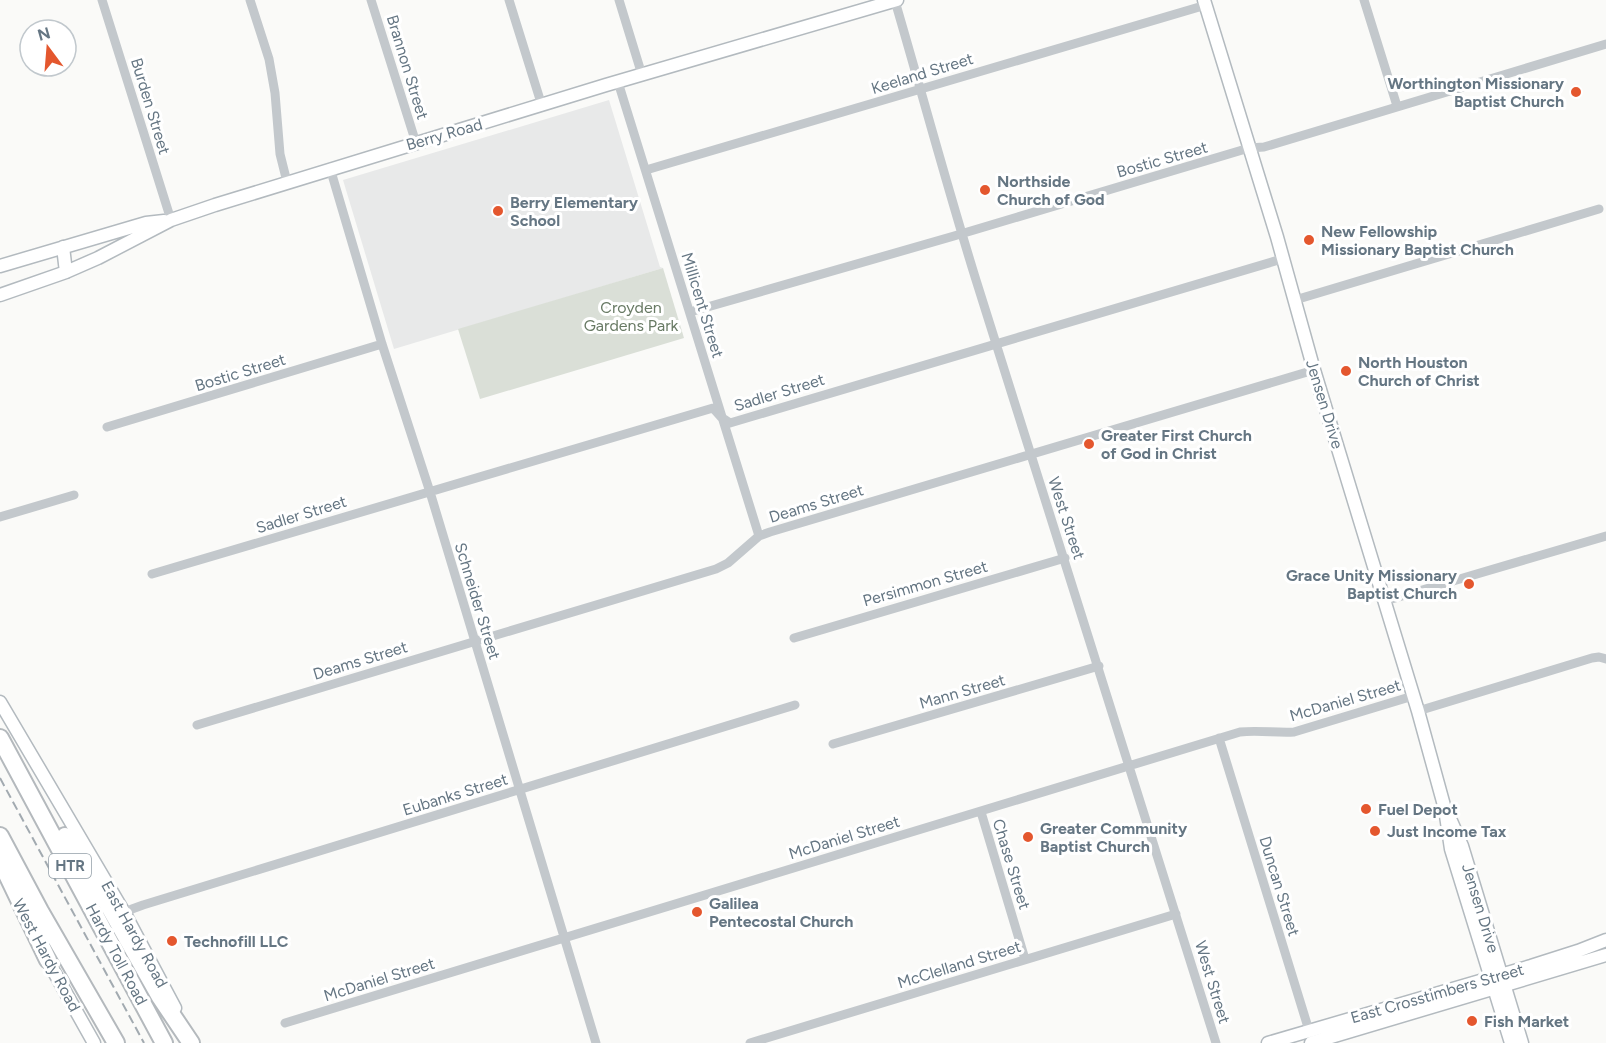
<svg xmlns="http://www.w3.org/2000/svg" width="1606" height="1043" font-family="Figtree,sans-serif">
<style>
.built{fill:#e8e9e9}
.green{fill:#dadfd7}
.lines{fill:none;stroke-linecap:round;stroke-linejoin:round}
.secondary-casing{stroke:#b3babf;stroke-width:15}
.highway-casing{stroke:#b4b9bd;stroke-width:20}
.street{stroke:#c3c8cc;stroke-width:9}
.secondary{stroke:#fff;stroke-width:12}
.highway{stroke:#fff;stroke-width:16}
.rail{stroke:#a2aab0;stroke-width:2;stroke-dasharray:9 4.5;stroke-linecap:butt}
.poi-dot{fill:#e4572e;stroke:#fff;stroke-width:2}
.labels{text-anchor:middle;stroke-width:6;stroke-linejoin:round;paint-order:stroke}
.shield{fill:#fff;stroke:#939fa8;stroke-width:1.5}
.shield-label{font-size:15px;font-weight:bold;fill:#657683}
.street-label{font-size:16px;fill:#657683;stroke:#fff}
.poi-label{font-size:16px;font-weight:bold;fill:#657683;stroke:#fff;text-anchor:start}
.park-label{font-size:16px;fill:#687a64;stroke:#fff}
</style>
<rect width="100%" height="100%" fill="#fafaf8"/>
<path class="built" d="M609 100 660 267 663 268 394 349 343 180Z"/>
<path class="green" d="M663 268 684 338 480 399 458 329Z"/>
<g class="lines">
<g class="secondary-casing">
<path id="secondary" d="M1204 0 1277 237 1314 370 1418 711 1445 809 1451 849 1511 1043
M63 247 66 272
M0 266 146 223 164 221
M0 295 66 272 98 258 171 220 215 205 606 85 897 0
M0 702 125 914 175 1008
M1451 821 1462 846 1522 1043
M44 954 94 1043
M1268 1043 1531 966 1578 951 1606 940
M1311 1043 1606 955"/>
</g>
<g class="highway-casing">
<path id="highway" d="M0 738 164 1043
M0 836 40 911 116 1043
M65 836 107 903 160 997 191 1043
M0 860 48 960"/>
</g>
<path class="street" d="M102 0 171 220
M250 0 269 59 275 93 280 154 287 182
M371 0 416 143
M509 0 542 106
M619 0 642 75
M1364 0 1397 106
M895 1C922 93 947 187 976 280 1056 534 1137 788 1216 1043
M618 82 759 536
M330 168 382 344 430 492 596 1043
M646 170 1206 5
M1295 300 1599 209
M690 312 954 236 1249 148 1264 147 1606 44
M107 427 382 344
M0 517 74 495
M152 574 713 408 721 417 730 423 1282 259
M1385 601 1606 536
M794 638 1065 558
M1418 711 1592 658 1599 657 1606 659
M197 725 716 569 728 563 759 536 770 532 1314 370
M1219 738 1311 1037
M833 744 1099 666
M981 812 1025 959
M125 914 132 909 143 905 795 705
M285 1023 1240 732C1258 730 1276 733 1294 732L1413 696
M750 1043 1176 914"/>
<use href="#secondary" class="secondary"/>
<use href="#highway" class="highway"/>
<path class="rail" d="M0 778 144 1043"/>
</g>
<g class="poi-dot">
<circle cx="1576" cy="92" r="6"/>
<circle cx="985" cy="190" r="6"/>
<circle cx="498" cy="211" r="6"/>
<circle cx="1309" cy="240" r="6"/>
<circle cx="1346" cy="371" r="6"/>
<circle cx="1089" cy="444" r="6"/>
<circle cx="1469" cy="584" r="6"/>
<circle cx="1366" cy="809" r="6"/>
<circle cx="1375" cy="831" r="6"/>
<circle cx="1028" cy="837" r="6"/>
<circle cx="697" cy="912" r="6"/>
<circle cx="172" cy="941" r="6"/>
<circle cx="1472" cy="1021" r="6"/>
</g>
<g class="labels">
<rect class="shield" x="49" y="854" width="42" height="24" rx="4.5"/>
<g class="shield-label">
<text x="70" y="871">HTR</text>
</g>
<g class="street-label">
<text transform="translate(408 67) rotate(73)" y="6">Brannon Street</text>
<text transform="translate(922 73) rotate(-17)" y="6">Keeland Street</text>
<text transform="translate(151 106) rotate(73)" y="6">Burden Street</text>
<text transform="translate(444 134) rotate(-16)" y="6">Berry Road</text>
<text transform="translate(1162 159) rotate(-16)" y="6">Bostic Street</text>
<text transform="translate(703 305) rotate(73)" y="6">Millicent Street</text>
<text transform="translate(240 372) rotate(-17)" y="6">Bostic Street</text>
<text transform="translate(779 392) rotate(-17)" y="6">Sadler Street</text>
<text transform="translate(1325 404) rotate(73)" y="6">Jensen Drive</text>
<text transform="translate(816 503) rotate(-17)" y="6">Deams Street</text>
<text transform="translate(301 514) rotate(-17)" y="6">Sadler Street</text>
<text transform="translate(1067 518) rotate(72)" y="6">West Street</text>
<text transform="translate(925 583) rotate(-16)" y="6">Persimmon Street</text>
<text transform="translate(478 601) rotate(73)" y="6">Schneider Street</text>
<text transform="translate(360 660) rotate(-17)" y="6">Deams Street</text>
<text transform="translate(962 691) rotate(-16)" y="6">Mann Street</text>
<text transform="translate(1345 700) rotate(-16)" y="6">McDaniel Street</text>
<text transform="translate(455 794) rotate(-17)" y="6">Eubanks Street</text>
<text transform="translate(844 837) rotate(-17)" y="6">McDaniel Street</text>
<text transform="translate(1012 864) rotate(73)" y="6">Chase Street</text>
<text transform="translate(1280 886) rotate(73)" y="6">Duncan Street</text>
<text transform="translate(1481 908) rotate(73)" y="6">Jensen Drive</text>
<text transform="translate(135 934) rotate(61)" y="6">East Hardy Road</text>
<text transform="translate(117 954) rotate(62)" y="6">Hardy Toll Road</text>
<text transform="translate(47 955) rotate(62)" y="6">West Hardy Road</text>
<text transform="translate(959 964) rotate(-17)" y="6">McClelland Street</text>
<text transform="translate(379 979) rotate(-17)" y="6">McDaniel Street</text>
<text transform="translate(1213 982) rotate(73)" y="6">West Street</text>
<text transform="translate(1437 993) rotate(-16)" y="6">East Crosstimbers Street</text>
</g>
<g class="poi-label">
<text x="1564" y="89" text-anchor="end">Worthington Missionary<tspan x="1564" dy="18">Baptist Church</tspan></text>
<text x="997" y="187">Northside<tspan x="997" dy="18">Church of God</tspan></text>
<text x="510" y="208">Berry Elementary<tspan x="510" dy="18">School</tspan></text>
<text x="1321" y="237">New Fellowship<tspan x="1321" dy="18">Missionary Baptist Church</tspan></text>
<text x="1358" y="368">North Houston<tspan x="1358" dy="18">Church of Christ</tspan></text>
<text x="1101" y="441">Greater First Church<tspan x="1101" dy="18">of God in Christ</tspan></text>
<text x="1457" y="581" text-anchor="end">Grace Unity Missionary<tspan x="1457" dy="18">Baptist Church</tspan></text>
<text x="1378" y="815">Fuel Depot</text>
<text x="1040" y="834">Greater Community<tspan x="1040" dy="18">Baptist Church</tspan></text>
<text x="1387" y="837">Just Income Tax</text>
<text x="709" y="909">Galilea<tspan x="709" dy="18">Pentecostal Church</tspan></text>
<text x="184" y="947">Technofill LLC</text>
<text x="1484" y="1027">Fish Market</text>
</g>
<g class="park-label">
<text x="631" y="313">Croyden<tspan x="631" dy="18">Gardens Park</tspan></text>
</g>
</g>
<g transform="translate(48 48) rotate(344)"><circle r="28" fill="#ffffff" stroke="#c1c8cd" stroke-width="1.5"/>
<path d="M0-4.5L10 22L0 15L-10 22Z" fill="#e4572e"/>
<text y="-9" font-size="16" font-weight="bold" text-anchor="middle" fill="#657683">N</text>
</g>
</svg>
